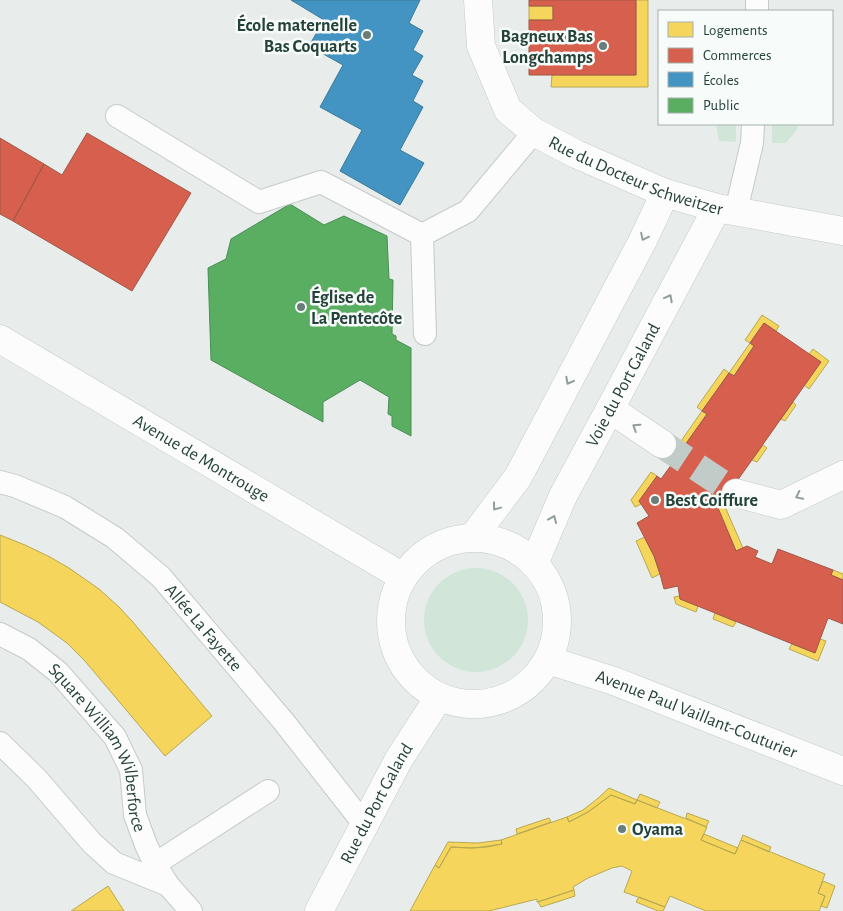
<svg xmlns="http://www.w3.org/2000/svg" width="843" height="911" font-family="'Alegreya Sans',sans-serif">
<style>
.green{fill:#d1e6d8}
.homes{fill:#f6d55c;stroke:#b7a952}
.shops{fill:#d6604d;stroke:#a15747}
.schools{fill:#4393c3;stroke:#3a7b9a}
.public{fill:#5aae61;stroke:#4a8e55}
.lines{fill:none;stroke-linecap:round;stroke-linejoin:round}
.street-tunnel{stroke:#c1cbc8;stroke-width:28;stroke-dasharray:28 14;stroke-linecap:butt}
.lane-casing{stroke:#c5cac8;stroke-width:24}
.street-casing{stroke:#c5cac8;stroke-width:29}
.secondary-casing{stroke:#c3cbc8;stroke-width:29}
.lane{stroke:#fcfcfc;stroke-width:22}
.street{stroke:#fcfcfc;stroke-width:28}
.secondary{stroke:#fcfcfc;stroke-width:28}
.oneway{stroke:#909f9b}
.poi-dot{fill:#697e78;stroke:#f7fbf9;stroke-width:2}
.labels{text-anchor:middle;stroke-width:5;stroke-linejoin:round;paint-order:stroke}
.poi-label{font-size:18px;font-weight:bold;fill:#24423a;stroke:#f7fbf9;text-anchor:start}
.street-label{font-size:18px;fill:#24423a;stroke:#f7fbf9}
</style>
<rect width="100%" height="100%" fill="#e8edeb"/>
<path class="green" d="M716 124H736V142L719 141Z
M772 124H798L797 130 786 143H772Z
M424 620a52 52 0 1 1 104 0a52 52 0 1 1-104 0Z"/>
<path class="homes" d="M636 0H648V87H551L552 75H636Z
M529 6H553V20H529Z
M762 315 779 326 776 331 764 323 750 343 745 340Z
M750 343 754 346 734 376 729 373Z
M813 349 829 361 809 389 804 385 821 362 809 354Z
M724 369 729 373 702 411 697 407Z
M793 402 796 405 785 421 781 419Z
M702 411 707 414 685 445 681 441Z
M675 438 681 441 668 461 662 457Z
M763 445 767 448 757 462 752 460Z
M651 472 657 476 639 501 641 504 635 507 631 500Z
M723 502 743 548 736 551 718 508Z
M0 535 25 545 50 557 69 568 99 589 119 607 132 621 212 716 165 756 84 660 67 643 38 622 0 602Z
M645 537 654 556 660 574 652 578 636 541Z
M833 570 843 574V580L831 575Z
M680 596V599L698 606 696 612 676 604 674 597Z
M715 613 736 622 733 627 713 619Z
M820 639 826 641 818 661 789 649 792 644 815 653Z
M609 788 637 800 635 804 611 795 588 812 569 822 567 817 583 810 597 799Z
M640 794 660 802 657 808 637 800Z
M611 795 635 804 637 800 707 827 701 840 735 854 741 840 825 874 818 893 825 896 819 911H706L670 896 665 907 624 892 632 871 622 866 612 868 588 878 573 887 574 890 537 902V899L489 911H410L435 865 439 868 451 847 475 848 502 844 501 840 567 817 569 822 588 812Z
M687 813 709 821 706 827 686 818Z
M549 818 551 822 517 834 516 829Z
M704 834 738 848 735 854 701 840Z
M743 835 771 847 769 852 741 840Z
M501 840 502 844 487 847 468 848 451 847 439 868 435 865 448 842 478 843Z
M823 881 835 886 827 908 821 906 825 896 818 893Z
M108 886 124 911H71Z
M574 890 575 896 560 901 541 907 538 902Z
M639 897 665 907 663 911H658L636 902Z"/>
<path class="shops" d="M529 0H636V75H529V20H553V6H529Z
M87 133 191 193 132 291 13 221 44 164 62 175Z
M0 138 44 164 13 221 0 214Z
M764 323 821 362 718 508 736 551 747 546 758 551 755 557 772 564 778 549 833 570 831 575 843 580V624L828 618 815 653 680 599 678 586 664 589 660 574 654 556 637 523 649 516 639 501 657 476 661 479 672 464 668 461 681 441 685 445 707 414 702 411 729 373 734 376 754 346 750 343Z"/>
<path class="schools" d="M291 0H420L409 23 423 31 413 50 423 56 412 75 423 81 413 101 423 107 400 150 424 163 400 205 340 171 362 130 320 107 343 65 309 46 324 20Z"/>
<path class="public" d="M290 204 324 225 344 216 387 236 389 279 393 280 392 334 396 336V340L411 348V436L392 426V416L388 414 389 397 360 380 323 402V422L211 360 208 268 226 259 231 239Z"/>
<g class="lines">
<path class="street-tunnel" d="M662 444 736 493"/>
<g class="lane-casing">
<g id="lane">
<path d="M757 11V0"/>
<path d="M117 116 259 202 321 182 422 235"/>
<path d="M736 211 752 143 753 124"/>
<path d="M425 334 422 235 468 211 534 132"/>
<path id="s1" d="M0 482 15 486 65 507 115 538 161 577 284 722 364 824"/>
<path id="s2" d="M0 634 29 649 58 672 115 737 131 770 135 815 146 845 155 864 168 885 191 911"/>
<path d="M0 743 36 778 92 843 114 863 168 885"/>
<path d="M155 864 268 791"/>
</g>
</g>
<g class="street-casing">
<g id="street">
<path id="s3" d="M478 0 481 46 508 110 534 132 576 154 665 193 717 208 843 231"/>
<path d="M610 409 662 444"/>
<path d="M736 493 781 505 843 475"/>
<path d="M473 537 518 477 643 240 665 193"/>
<path id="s4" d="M534 564 563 496 610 409 717 208"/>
</g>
</g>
<g class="secondary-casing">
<g id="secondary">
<path id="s5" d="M0 339 403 577"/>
<circle cx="474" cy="621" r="83"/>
<path id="s6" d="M548 660 614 681 843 771"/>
<path id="s7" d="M319 911 399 759 439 697"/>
</g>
</g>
<use href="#lane" class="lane"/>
<use href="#street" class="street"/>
<use href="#secondary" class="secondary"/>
</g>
<defs><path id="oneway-chevron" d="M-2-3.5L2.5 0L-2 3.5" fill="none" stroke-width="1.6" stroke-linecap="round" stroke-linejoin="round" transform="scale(1.25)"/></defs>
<g class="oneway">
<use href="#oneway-chevron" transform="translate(644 237) rotate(116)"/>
<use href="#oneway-chevron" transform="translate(669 298) rotate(-62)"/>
<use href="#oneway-chevron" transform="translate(569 381) rotate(118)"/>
<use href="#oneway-chevron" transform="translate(636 427) rotate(-147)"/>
<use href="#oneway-chevron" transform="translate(799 496) rotate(154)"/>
<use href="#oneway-chevron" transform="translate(496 507) rotate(127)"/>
<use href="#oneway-chevron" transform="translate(553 519) rotate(-67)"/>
</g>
<g class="poi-dot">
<circle cx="367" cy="35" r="5"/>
<circle cx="603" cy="46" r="5"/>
<circle cx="301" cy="307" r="5"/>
<circle cx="655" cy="500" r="5"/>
<circle cx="622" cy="829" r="5"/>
</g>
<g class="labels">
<g class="poi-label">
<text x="357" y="31" text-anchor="end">École maternelle<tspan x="357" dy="21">Bas Coquarts</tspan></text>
<text x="593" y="42" text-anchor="end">Bagneux Bas<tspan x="593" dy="21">Longchamps</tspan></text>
<text x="311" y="303">Église de<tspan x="311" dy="21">La Pentecôte</tspan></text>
<text x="665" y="506">Best Coiffure</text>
<text x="632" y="835">Oyama</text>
</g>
<g class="street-label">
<text dy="6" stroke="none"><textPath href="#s3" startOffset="261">Rue du Docteur Schweitzer</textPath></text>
<text dy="6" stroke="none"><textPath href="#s4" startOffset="200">Voie du Port Galand</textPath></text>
<text dy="6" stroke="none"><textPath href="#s5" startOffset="234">Avenue de Montrouge</textPath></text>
<text dy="6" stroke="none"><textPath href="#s1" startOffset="255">Allée La Fayette</textPath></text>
<text dy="6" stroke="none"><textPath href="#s6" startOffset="158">Avenue Paul Vaillant-Couturier</textPath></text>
<text dy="6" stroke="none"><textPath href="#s2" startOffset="158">Square William Wilberforce</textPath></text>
<text dy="6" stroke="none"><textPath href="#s7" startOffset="122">Rue du Port Galand</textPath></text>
</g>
</g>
<rect x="658" y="10" width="175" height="115" fill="#f7fbf9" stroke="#a3b1ad"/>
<rect x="668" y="22" width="25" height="15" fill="#f6d55c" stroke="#a3b1ad"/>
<text x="703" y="35" font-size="15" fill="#24423a">Logements</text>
<rect x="668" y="48" width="25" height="15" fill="#d6604d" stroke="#a3b1ad"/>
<text x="703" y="60" font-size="15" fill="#24423a">Commerces</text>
<rect x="668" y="72" width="25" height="15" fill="#4393c3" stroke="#a3b1ad"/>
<text x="703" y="85" font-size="15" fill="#24423a">Écoles</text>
<rect x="668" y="98" width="25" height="15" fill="#5aae61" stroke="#a3b1ad"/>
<text x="703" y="110" font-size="15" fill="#24423a">Public</text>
</svg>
